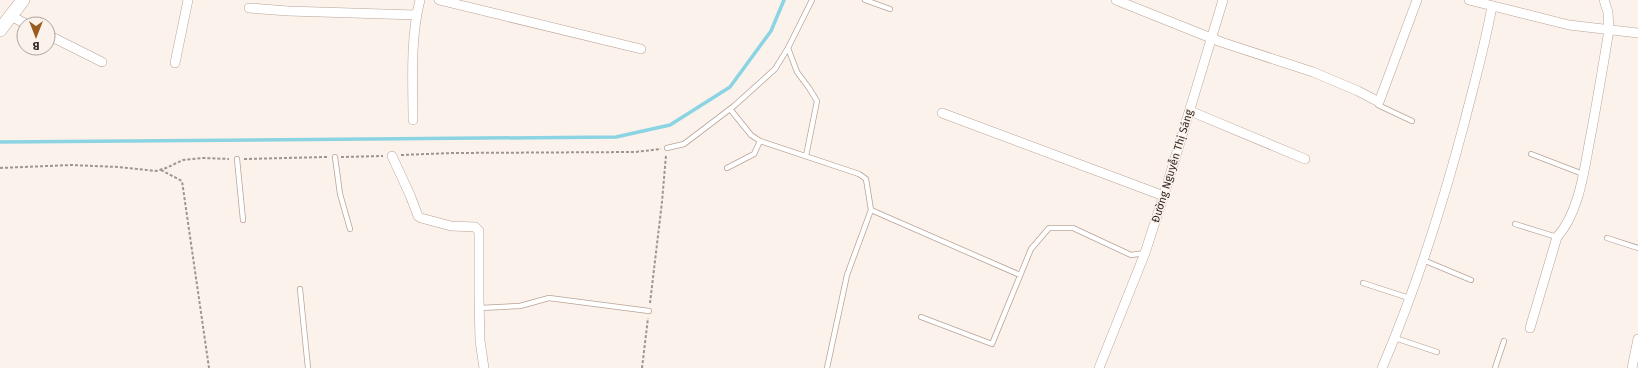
<svg xmlns="http://www.w3.org/2000/svg" width="1638" height="368" font-family="'Fira Sans',sans-serif">
<style>
.lines{fill:none;stroke-linecap:round;stroke-linejoin:round}
.stream{stroke:#8ad4e4;stroke-width:3.5}
.lane-casing{stroke:#b9a396;stroke-width:6}
.street-casing{stroke:#b9a396;stroke-width:10}
.secondary-casing{stroke:#b9a396;stroke-width:14}
.path{stroke:#9e958f;stroke-width:2;stroke-dasharray:3 2;stroke-linecap:butt}
.lane{stroke:#fff;stroke-width:4.5}
.street{stroke:#fff;stroke-width:9}
.secondary{stroke:#fff;stroke-width:13}
.labels{text-anchor:middle;stroke-width:3;stroke-linejoin:round;paint-order:stroke}
.street-label{font-size:11px;fill:#332a25;stroke:#fcf2ec}
</style>
<rect width="100%" height="100%" fill="#fcf2ec"/>
<g class="lines">
<path class="stream" d="M0 142 616 137 670 125 730 87 771 31 784 0"/>
<g class="lane-casing">
<path id="lane" d="M865 0 890 9
M788 48 797 72 809 88 817 101 806 156
M1379 103 1378 105 1412 121
M730 109 751 135 760 141 859 174 866 179 871 210
M667 148 684 144 734 106 775 69 788 48 812 0
M1531 154 1583 174
M335 157 340 194 350 229
M237 159 243 220
M727 168 754 154 760 141
M1515 224 1557 237
M1607 238 1638 248
M1423 260 1471 280
M1363 283 1409 298
M300 289 308 368
M480 308 520 306 549 298 649 311
M921 317 992 344 1031 249 1049 228H1073L1131 255 1145 253
M1395 338 1437 352
M827 368 847 275 871 210 1020 275
M1495 368 1504 341"/>
</g>
<g class="street-casing">
<path id="street" d="M439 0 641 49
M1116 0 1221 42 1313 72 1358 91 1379 102 1417 0
M1469 0 1569 25 1638 33
M249 8 288 11 416 15
M11 16 26 24
M48 35 102 62
M175 63 188 0
M1190 111 1305 159
M942 113 1164 196
M413 120C413 81 410 39 420 0
M392 156 410 195 418 216 421 218 451 226 475 227 479 231V298L480 341 484 368
M1530 328 1557 237C1579 213 1584 171 1590 139 1597 103 1603 66 1609 30L1608 12 1604 0
M1099 368 1145 253 1167 185 1223 0
M1382 368C1416 289 1442 207 1464 124 1474 84 1485 46 1492 6
M1632 368 1638 339"/>
</g>
<g class="secondary-casing">
<path id="secondary" d="M0 30 23 0"/>
</g>
<path class="path" d="M401 155 453 153 635 152 661 149
M341 157 383 156
M244 159 327 157
M0 168 71 165 118 167 156 171 166 168 183 160 203 158 229 159
M161 170 182 181 209 368
M650 303 662 202 666 155
M642 368 648 318"/>
<use href="#lane" class="lane"/>
<use href="#street" class="street"/>
<use href="#secondary" class="secondary"/>
</g>
<g class="labels">
<g class="street-label">
<text transform="translate(1172 166) rotate(-73)" y="4">Đường Nguyễn Thị Sáng</text>
</g>
</g>
<g transform="translate(36 36) rotate(180)"><circle r="19" fill="#fcf2ec" stroke="#aca29c"/>
<path d="M0-3L7 15L0 10L-7 15Z" fill="#9a5d20"/>
<text y="-6" font-size="11" font-weight="bold" text-anchor="middle" fill="#332a25">B</text>
</g>
</svg>
